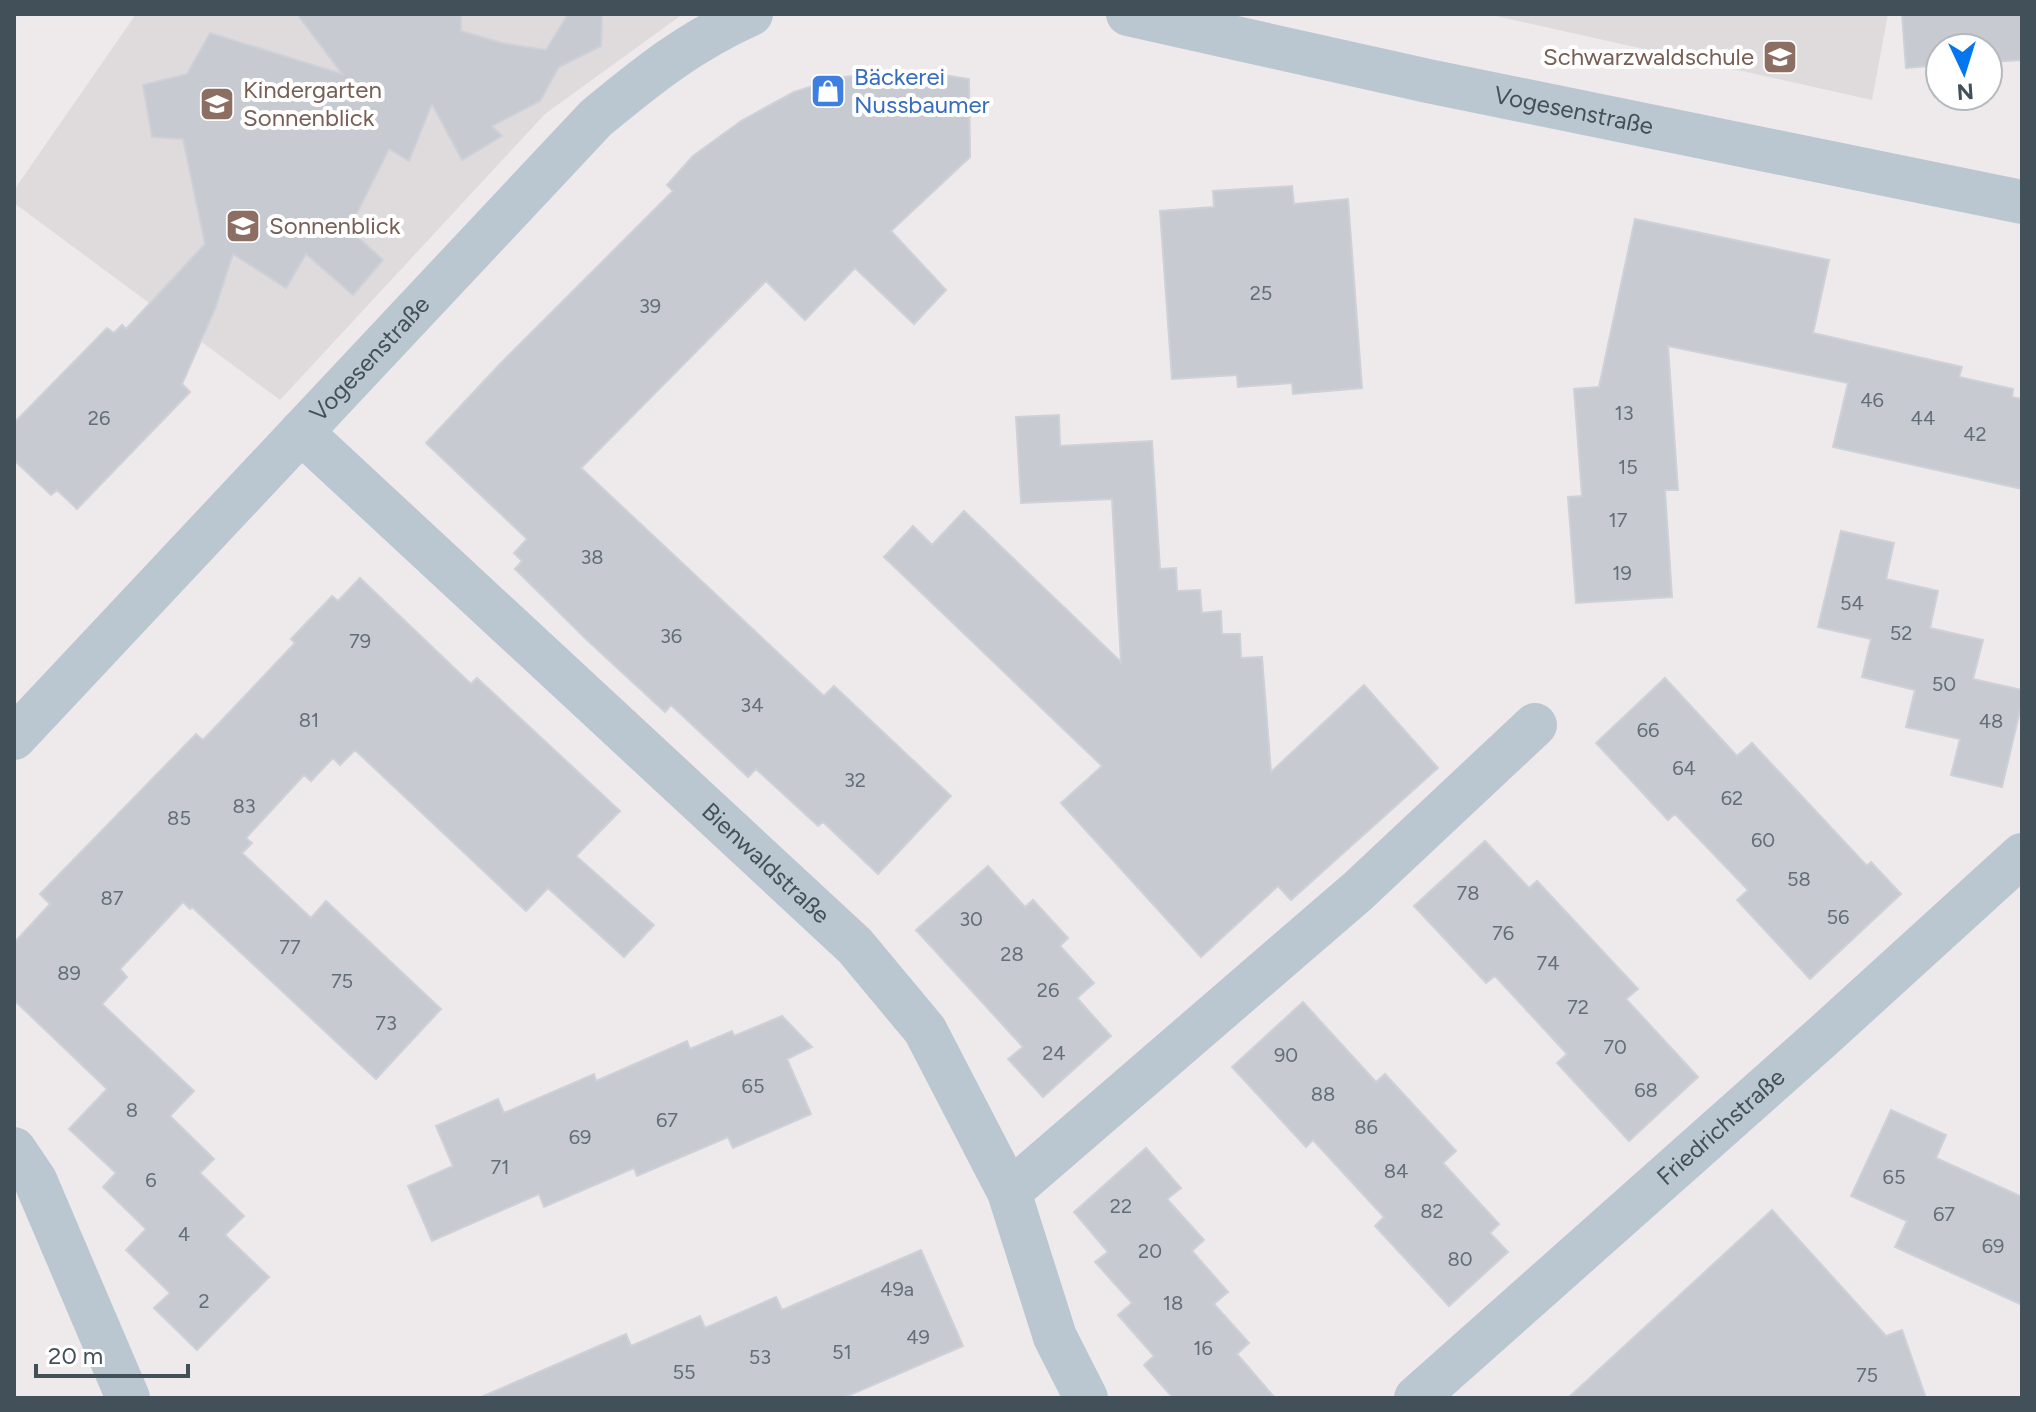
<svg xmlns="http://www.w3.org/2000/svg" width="2036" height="1412" font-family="Figtree,sans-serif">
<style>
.education{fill:#dfdbdd}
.building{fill:#c7cad1;stroke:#ced1d8;stroke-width:2}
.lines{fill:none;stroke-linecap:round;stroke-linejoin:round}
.minor{stroke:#bac7d0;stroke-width:44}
.labels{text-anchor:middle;stroke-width:8;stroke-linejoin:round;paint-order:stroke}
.number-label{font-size:20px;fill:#636e78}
.education-label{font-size:24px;fill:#785e54;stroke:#fff;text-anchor:start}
.shop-label{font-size:24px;fill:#366cbe;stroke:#fff;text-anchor:start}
.street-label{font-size:24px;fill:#42505a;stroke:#fff}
</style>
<rect width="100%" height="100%" fill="#eeeaeb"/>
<path class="education" d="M136 14H683L545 114 280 400 14 203V190Z
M1487 14H1888L1872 100Z"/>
<path class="building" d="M297 14H461V31L502 43 546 50 568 14H602L601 46 559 67 540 101 492 126 502 136 462 160 432 104 409 161 389 149 349 229 383 260 353 295 306 254 286 288 233 254 215 309 182 384 190 392 77 509 57 490 51 495 14 460V423L107 328 114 333 122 325 126 329 205 244 183 139 152 137 143 85 187 74 210 33 342 74Z
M1902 14H2022V60L1988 62V48H1940V65L1906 68Z
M912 70 969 79 970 157 891 231 946 290 914 324 855 268 805 320 766 281 581 468 824 696 834 686 951 796 878 874 823 822 818 826 756 769 748 777 671 705 665 712 587 640 515 569 522 561 514 553 527 539 426 443 500 364 673 191 667 185 693 156 741 121 794 92 843 77Z
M1292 186 1294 204 1348 199 1362 388 1293 394 1292 383 1238 387 1237 375 1172 379 1160 211 1214 207 1213 191Z
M1635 219 1829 260 1813 333 1962 367 1959 377 2013 389 2012 397 2022 399V489L1833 447 1848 383 1668 346 1678 490H1665L1672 597 1576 603 1568 497 1582 496 1574 389 1599 387Z
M1059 415 1060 446 1152 441 1160 569 1176 568 1177 591 1200 590 1202 613 1221 611 1222 634H1240L1241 658 1262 657 1271 772 1364 685 1438 768 1291 900 1278 886 1201 957 1061 803 1102 766 884 557 913 526 932 545 964 511 1121 662 1112 499 1021 503 1016 417Z
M1841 531 1894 543 1886 579 1938 591 1930 628 1983 640 1973 679 2022 690V702L2002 787 1951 775 1960 739 1906 727 1915 690 1862 677 1871 639 1818 627Z
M360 578 471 684 477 678 620 811 576 856 654 925 624 957 548 888 526 911 355 750 340 765 333 758 311 781 304 775 246 838 252 843 242 853 311 918 326 901 441 1009 376 1079 192 907 190 909 183 902 120 969 127 977 102 1004 194 1091 170 1116 214 1159 200 1173 244 1216 225 1235 269 1277 197 1350 154 1308 170 1293 126 1250 146 1229 103 1187 116 1173 69 1129 107 1089 14 1000V943L50 904 40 894 196 734 203 740 295 643 291 639 332 596 338 601Z
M1665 678 1737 756 1752 743 1867 866 1871 862 1901 894 1810 979 1737 900 1748 890 1675 814 1668 820 1596 743Z
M1485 841 1529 888 1537 881 1638 989 1626 999 1698 1077 1629 1141 1557 1063 1567 1054 1495 976 1486 983 1414 906Z
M988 866 1025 907 1033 900 1068 938 1060 946 1094 983 1077 998 1111 1036 1043 1097 1008 1059 1023 1047 916 930Z
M1303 1002 1376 1082 1385 1074 1456 1151 1443 1163 1499 1224 1490 1233 1508 1252 1449 1306 1375 1226 1384 1217 1313 1140 1306 1147 1232 1067Z
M782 1016 812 1047 787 1059 811 1114 733 1148 728 1137 637 1176 634 1168 544 1207 539 1194 432 1241 408 1186 453 1166 436 1126 498 1099 504 1113 594 1074 596 1081 687 1041 690 1049 732 1031 734 1036Z
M1891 1110 1946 1135 1936 1158 2022 1197V1305L1895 1247 1907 1221 1851 1196Z
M1146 1148 1181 1188 1167 1199 1204 1240 1192 1251 1228 1292 1214 1304 1249 1343 1237 1354 1275 1398H1173L1144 1365 1154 1356 1118 1315 1132 1303 1095 1262 1108 1252 1074 1212Z
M1772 1210 1886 1336 1902 1330 1926 1398H1568Z
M921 1250 963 1346 843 1398H479L626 1334 631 1346 700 1316 705 1328 776 1297 782 1310Z"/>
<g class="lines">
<g class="minor">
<path id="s1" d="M1128 14 1428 81 2022 202"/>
<path id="s2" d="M301 432 855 946 925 1030 1009 1192 1055 1337 1086 1398"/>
<path id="s3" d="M14 738 596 118C648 75 689 42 751 14"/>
<path d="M14 1149 35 1180 128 1398"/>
<path d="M1009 1192 1358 891 1535 725"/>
<path id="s4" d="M1416 1398 1821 1038 2022 855"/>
</g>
</g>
<defs>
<g id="school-square" transform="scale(1.8)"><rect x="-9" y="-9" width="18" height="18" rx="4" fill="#8d6e63" stroke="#fff"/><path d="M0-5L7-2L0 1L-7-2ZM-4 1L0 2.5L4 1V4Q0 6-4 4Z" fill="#fff"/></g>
<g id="shop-square" transform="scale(1.8)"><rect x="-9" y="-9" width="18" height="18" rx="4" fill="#3f7fe0" stroke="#fff"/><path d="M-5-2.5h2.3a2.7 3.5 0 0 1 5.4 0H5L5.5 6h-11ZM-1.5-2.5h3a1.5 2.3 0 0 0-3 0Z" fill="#fff"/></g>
</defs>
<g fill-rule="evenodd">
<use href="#school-square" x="1780" y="57"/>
<use href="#shop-square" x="828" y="91"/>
<use href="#school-square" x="217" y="104"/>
<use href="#school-square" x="243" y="226"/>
</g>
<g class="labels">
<g class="number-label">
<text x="1261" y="300">25</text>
<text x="650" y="313">39</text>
<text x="1872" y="407">46</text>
<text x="1624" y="420">13</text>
<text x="99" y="425">26</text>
<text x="1923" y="425">44</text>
<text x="1975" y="441">42</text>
<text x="1628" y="474">15</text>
<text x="1618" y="527">17</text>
<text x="592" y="564">38</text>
<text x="1622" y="580">19</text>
<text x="1852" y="610">54</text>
<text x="1901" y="640">52</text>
<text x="671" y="643">36</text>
<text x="360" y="648">79</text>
<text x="1944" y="691">50</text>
<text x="752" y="712">34</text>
<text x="309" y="727">81</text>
<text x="1991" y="728">48</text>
<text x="1648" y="737">66</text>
<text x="1684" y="775">64</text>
<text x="855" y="787">32</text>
<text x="1732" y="805">62</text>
<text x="244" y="813">83</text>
<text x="179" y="825">85</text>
<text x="1763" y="847">60</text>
<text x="1799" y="886">58</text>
<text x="1468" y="900">78</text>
<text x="112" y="905">87</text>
<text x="1838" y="924">56</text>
<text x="971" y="926">30</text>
<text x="1503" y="940">76</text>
<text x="290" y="954">77</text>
<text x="1012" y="961">28</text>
<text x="1548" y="970">74</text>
<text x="69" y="980">89</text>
<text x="342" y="988">75</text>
<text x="1048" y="997">26</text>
<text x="1578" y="1014">72</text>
<text x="386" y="1030">73</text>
<text x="1615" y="1054">70</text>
<text x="1054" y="1060">24</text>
<text x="1286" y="1062">90</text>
<text x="753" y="1093">65</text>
<text x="1646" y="1097">68</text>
<text x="1323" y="1101">88</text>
<text x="132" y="1117">8</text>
<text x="667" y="1127">67</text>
<text x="1366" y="1134">86</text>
<text x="580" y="1144">69</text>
<text x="500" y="1174">71</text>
<text x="1396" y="1178">84</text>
<text x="1894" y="1184">65</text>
<text x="151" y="1187">6</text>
<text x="1121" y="1213">22</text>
<text x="1432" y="1218">82</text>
<text x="1944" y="1221">67</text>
<text x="184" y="1241">4</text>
<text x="1993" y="1253">69</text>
<text x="1150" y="1258">20</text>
<text x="1460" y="1266">80</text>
<text x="897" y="1296">49a</text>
<text x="204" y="1308">2</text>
<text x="1173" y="1310">18</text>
<text x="918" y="1344">49</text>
<text x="1203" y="1355">16</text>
<text x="842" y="1359">51</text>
<text x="760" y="1364">53</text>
<text x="684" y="1379">55</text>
<text x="1867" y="1382">75</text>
</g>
<g class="education-label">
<text x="1754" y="65" text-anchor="end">Schwarzwaldschule</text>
<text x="243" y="98">Kindergarten<tspan x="243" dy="28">Sonnenblick</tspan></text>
<text x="269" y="234">Sonnenblick</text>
</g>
<g class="shop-label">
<text x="854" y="85">Bäckerei<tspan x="854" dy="28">Nussbaumer</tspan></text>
</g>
<g class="street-label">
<text dy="8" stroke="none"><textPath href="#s1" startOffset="456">Vogesenstraße</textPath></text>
<text dy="8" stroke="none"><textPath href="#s3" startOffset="520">Vogesenstraße</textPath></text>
<text dy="8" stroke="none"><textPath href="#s2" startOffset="634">Bienwaldstraße</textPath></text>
<text dy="8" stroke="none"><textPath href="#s4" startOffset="408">Friedrichstraße</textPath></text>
</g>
</g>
<rect width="2036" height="1412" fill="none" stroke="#42505a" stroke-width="32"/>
<g transform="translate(1964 72) rotate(176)"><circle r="38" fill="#ffffff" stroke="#b3b9bd" stroke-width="2"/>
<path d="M0-6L14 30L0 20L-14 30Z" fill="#0576ee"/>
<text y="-12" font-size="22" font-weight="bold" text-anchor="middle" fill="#42505a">N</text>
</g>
<path d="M36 1364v12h152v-12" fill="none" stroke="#42505a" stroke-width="4"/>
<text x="48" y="1364" font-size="24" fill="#42505a" stroke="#ffffff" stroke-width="6" paint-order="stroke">20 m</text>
</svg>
